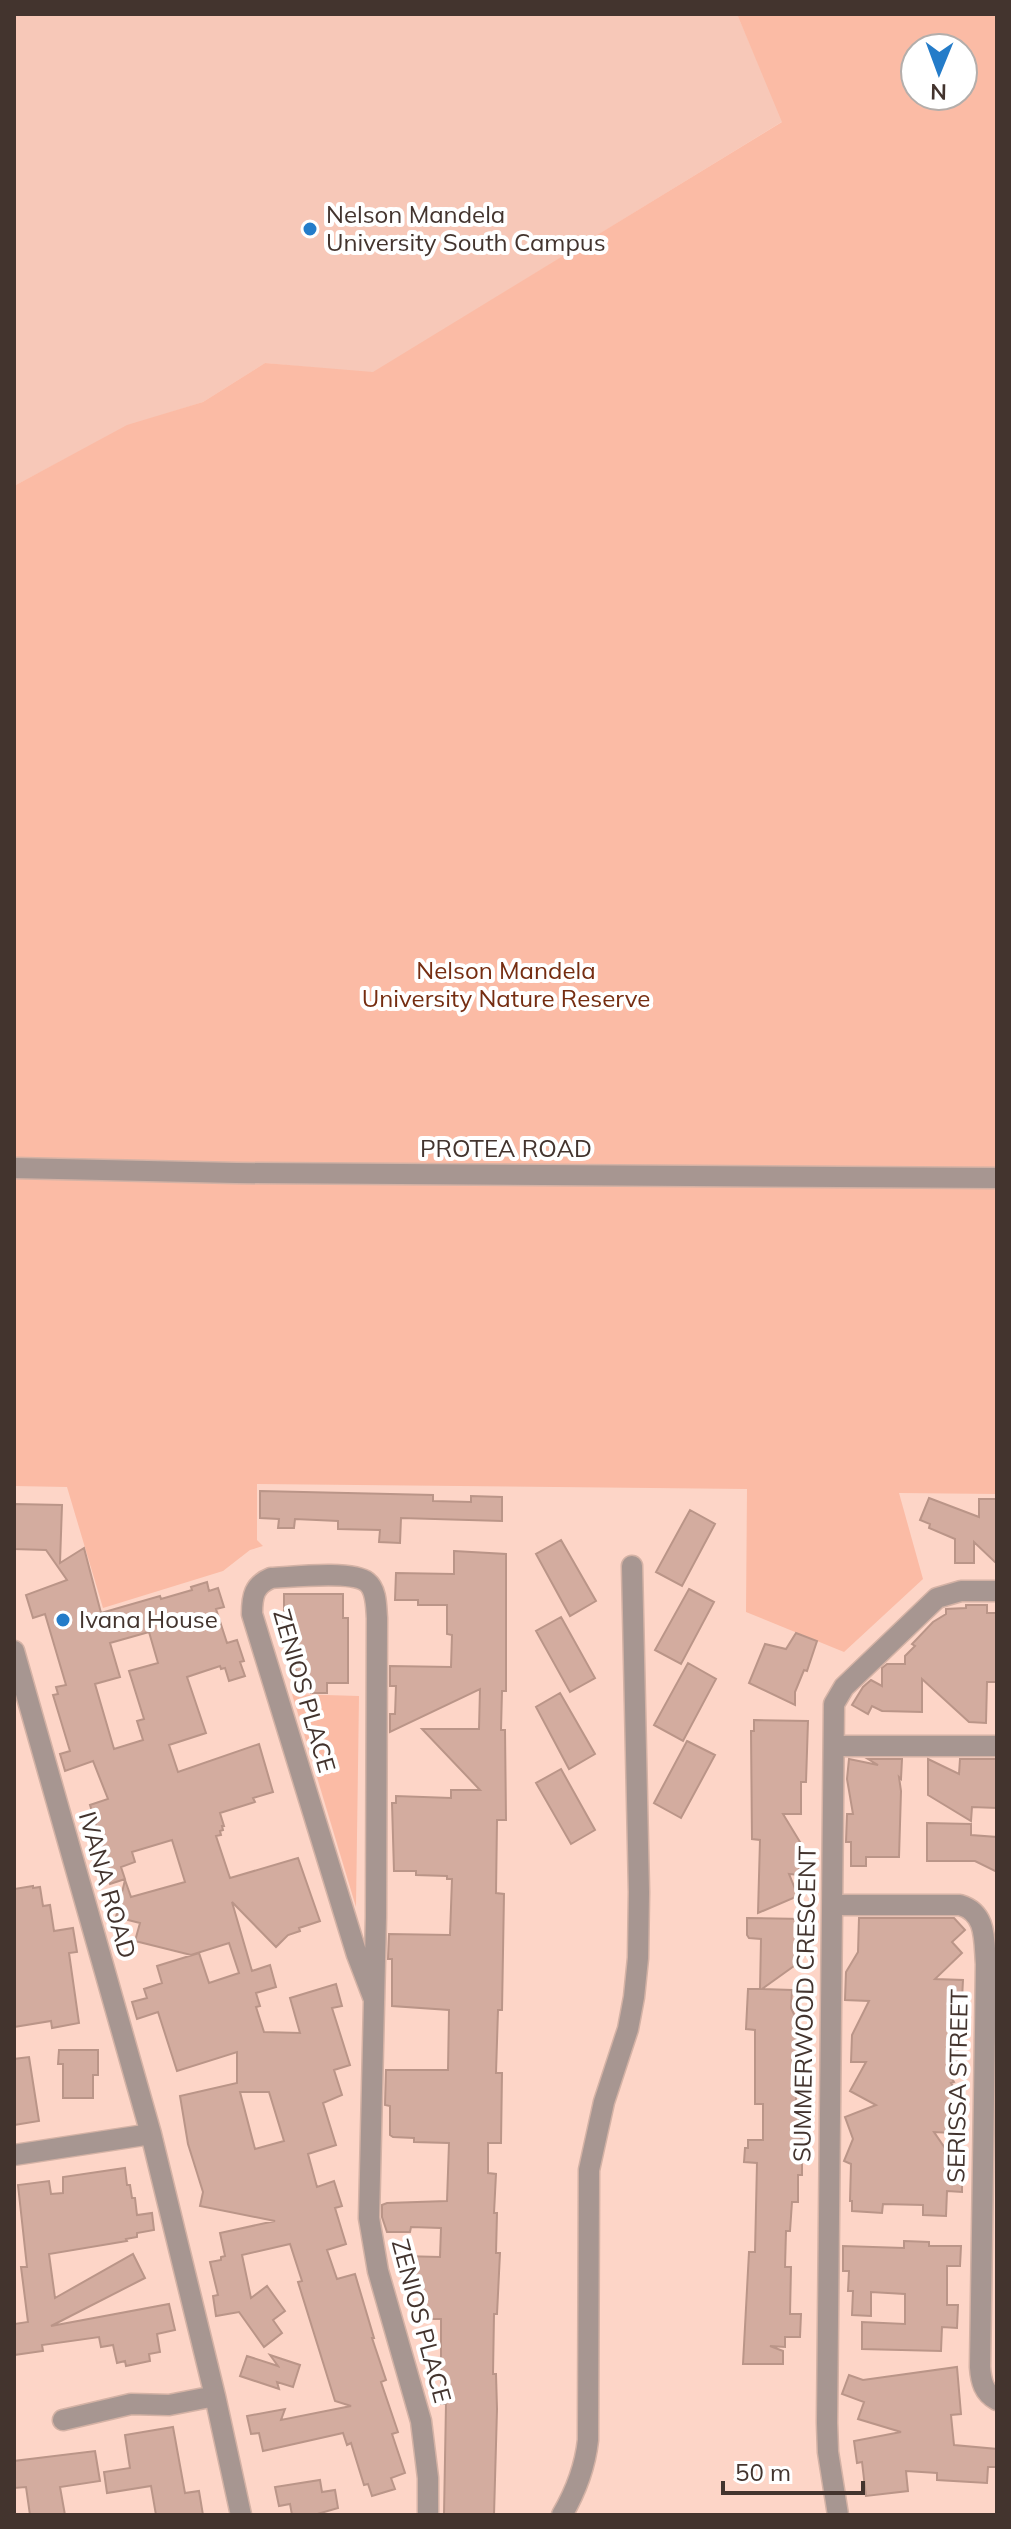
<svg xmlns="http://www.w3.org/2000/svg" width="1011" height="2529" font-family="Mulish,sans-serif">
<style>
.built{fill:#f7c8b8}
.green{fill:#fbbba5;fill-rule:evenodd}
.building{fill:#d3ac9f;stroke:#ba9588;stroke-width:2;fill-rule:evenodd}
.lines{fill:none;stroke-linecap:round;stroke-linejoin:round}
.minor-casing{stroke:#d4b2a5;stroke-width:23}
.minor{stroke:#a79691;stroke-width:20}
.poi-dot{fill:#247cc9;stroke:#fff;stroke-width:3}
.labels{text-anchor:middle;stroke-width:8;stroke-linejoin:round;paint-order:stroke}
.poi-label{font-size:24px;fill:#43342e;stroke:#fff;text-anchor:start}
.park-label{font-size:24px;fill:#752d11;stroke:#fff}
.street-label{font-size:24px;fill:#43342e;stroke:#fff}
</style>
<rect width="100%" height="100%" fill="#fdd5c7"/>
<path class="built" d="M14 14H737L783 121 373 373 265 363 203 402 127 426 14 486Z"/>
<path class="green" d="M737 14H997V1494L899 1493 923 1579 844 1652 746 1612 747 1489 257 1484V1540L263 1546 250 1550 223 1571 103 1608 67 1487 14 1486V486L127 425 203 402 265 363 373 372 782 122ZM915 48H963V96H915Z
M292 1694 359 1696 356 1907Z"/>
<path class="building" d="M260 1491 433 1495V1501L471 1502V1496L502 1497V1521L401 1518 400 1543 379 1542 380 1530 338 1529V1521L295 1519 294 1528H278L279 1519 260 1518Z
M929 1498 979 1517V1499H997V1564L974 1542V1563H955V1539L929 1528 930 1524 920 1520Z
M14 1504 62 1505 60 1563 84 1548 101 1613 160 1596 161 1599 192 1590 191 1587 207 1582 209 1591 218 1588 224 1607 216 1609 227 1643 237 1640 244 1661 240 1662 245 1676 229 1681 225 1668 221 1669 220 1666 187 1677 206 1733 169 1745 178 1772 259 1744 273 1792 253 1798 255 1802 220 1813 224 1826H222L223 1830 220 1831 221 1835 216 1836 230 1878 298 1858 320 1921 299 1928 300 1931 288 1935 276 1947 232 1902 252 1971 270 1965 276 1987 256 1993 260 2006 256 2007 264 2032 300 2033 290 1998 336 1984 342 2006 332 2008 350 2065 334 2070 342 2095 323 2103 336 2145 308 2154 317 2187 334 2181 342 2206 335 2208 346 2244 327 2250 337 2279 355 2274 374 2338H372L386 2380 381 2382 398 2432 392 2434 405 2473 391 2478 395 2489 372 2496 368 2484 364 2485 351 2443 347 2445 343 2433 263 2451 259 2433 251 2434 247 2416 285 2409 281 2420 351 2406 335 2401 298 2282 302 2281 290 2244 242 2255 251 2298 267 2286 285 2311 273 2320 282 2333 264 2347 239 2312 216 2316 213 2296 218 2295 210 2262 221 2260V2257L225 2256 220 2233 275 2221 200 2206 203 2192 188 2144 180 2096 237 2083V2052L177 2071 158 2012 137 2019 132 2002 147 1998 144 1989 162 1983 157 1966 199 1953 209 1983 239 1973 229 1943 191 1955 135 1941 140 1923 116 1917 125 1880 131 1897 185 1882 172 1840 132 1852 135 1862 121 1867 125 1879 110 1884 94 1833 98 1831 90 1805 108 1799 93 1761 65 1771 60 1754 70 1751 53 1695 58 1694 56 1687 66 1685 45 1614 33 1618 26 1595 67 1580 46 1550 14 1549ZM149 1632 158 1663 129 1671 144 1719 137 1721 143 1740 114 1749 95 1684 120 1677 110 1643ZM240 2092H269L284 2141 255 2149Z
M690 1510 715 1524 682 1586 656 1572Z
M561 1540 596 1601 570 1616 536 1554Z
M454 1551 506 1554V1691H502L501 1730H505L506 1820H497L496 1893 504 1894 502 2010H498L496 2073H502L501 2143H488V2173L496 2174 494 2213H497L496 2253H500L497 2314H494L493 2374H496L497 2409 494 2515H444L446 2404H441V2319H419L420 2291H410L411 2271H400L401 2256 440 2257 441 2228 411 2227 410 2232H387L382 2217V2205L387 2203 447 2201 449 2143 414 2142V2138L393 2137 390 2135V2106L385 2105 386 2070H448L449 2010 392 2006V1959H388L389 1934 450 1935 452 1879H447V1876L416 1875V1871H394L392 1803H396V1796L451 1798V1790H480L422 1729H479L480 1689 390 1732V1714H395L396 1686H390V1666L451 1667 452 1635 447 1634V1605H418V1600H395L396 1573 454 1574Z
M689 1589 714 1602 681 1664 655 1650Z
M284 1594H343V1618H348V1683H327V1693H311V1683H296V1643H280V1617H284Z
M966 1605H987V1613H997V1682H987L986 1723 969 1722 922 1679V1712L882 1711 872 1706 868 1714 852 1705 863 1687 871 1680 882 1686V1668L887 1664H905V1656L915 1646 912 1644 933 1622 946 1614V1609L966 1608Z
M561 1617 595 1678 570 1692 536 1631Z
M796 1633 817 1641 807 1671 804 1670 795 1692V1705L749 1683 765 1644 786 1649Z
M688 1663 716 1679 683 1741 654 1725Z
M560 1693 595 1754 569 1769 536 1707Z
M754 1720 808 1721 806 1782H801V1814H783L800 1842 799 1875 789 1874 798 1896 758 1913 760 1840 752 1839 751 1731H754Z
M687 1741 715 1755 681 1818 654 1803Z
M849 1759 878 1765 868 1759H902L901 1779 899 1777 901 1791 899 1857H866V1866H851V1842H846L847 1814H853L847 1779Z
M928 1759 959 1774 960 1759H997V1808L972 1807 971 1821 928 1795Z
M561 1769 595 1830 571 1844 536 1783Z
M927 1823 971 1824V1835L997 1837V1872L975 1861H927Z
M33 1886V1888L40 1887 43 1906 50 1905 54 1931 73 1928 77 1952 69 1953 79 2023 52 2028 51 2021 14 2027V1889Z
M747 1918 802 1919 801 1961 762 1989 792 1990 791 2008 803 2032 802 2071H800V2085H796V2116H799V2136L802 2139V2175H798V2202H792L790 2231H786L785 2267H791L790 2314H801L800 2337H785V2347L770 2346 783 2351V2364H743L749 2252H755L757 2163 744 2162 745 2148H748V2140H763V2104H755V2030L746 2029 748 1989H760L761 1939 749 1938 747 1935Z
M859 1918H954L965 1930 952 1942 962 1953 935 1979 963 1980 962 1999H957V2049L967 2067 950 2076 954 2082 951 2083 954 2088 952 2133 934 2132 962 2173V2192L947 2191 946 2216 923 2215V2205L883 2204 882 2213 852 2211V2201H850L851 2164 844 2161 853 2139 845 2117 876 2105 850 2091 866 2062H851L852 2035 869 2001 845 2000 846 1972 858 1952Z
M59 2050H98V2075H93V2098H63V2064H58Z
M29 2057 39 2121 14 2125V2059Z
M125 2168 127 2185H130L132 2198H135L137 2215 152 2213 154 2230 137 2233V2237L126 2239 127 2241 49 2254 55 2298 133 2254 145 2278 51 2326 169 2304 175 2330 157 2334 160 2352 149 2354 150 2361 126 2366 125 2361 117 2363 113 2345 101 2347 99 2337 42 2345 43 2351 14 2355V2324L28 2322 21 2267H27L18 2185 49 2181 51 2194 63 2193V2177Z
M904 2241 929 2242V2246H961L960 2266H947V2305H958L957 2328 942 2327 941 2351 862 2349V2322L905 2324V2294L871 2292V2316L852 2315 853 2291H848L849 2271H843V2246L904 2248Z
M270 2355 300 2365 293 2387 277 2382 279 2389 240 2376 247 2356 278 2366Z
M957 2367 961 2414 951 2415 954 2445 997 2449V2467H988L987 2483 937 2480V2473L906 2471 908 2491 866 2496 862 2462 857 2463 854 2441 901 2432 858 2419 864 2402 842 2394 849 2375 863 2380Z
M173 2427 185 2493 199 2491 203 2515H156L151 2486 107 2493 104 2472 130 2468 125 2435Z
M95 2451 100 2481 60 2487 65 2515H30L26 2487 14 2488V2461Z
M320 2480 322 2492 335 2490 338 2508 314 2515H292L290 2504 279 2506 275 2487Z"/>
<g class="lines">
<g class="minor-casing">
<path id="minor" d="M14 1168 236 1173 997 1178
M14 1651 151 2134 215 2396 241 2515
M834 1746H997
M833 1905H960C987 1913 984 1940 986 1964L980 2367C981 2382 984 2393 997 2400
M373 1997 357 1955 252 1614C252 1596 254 1585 271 1578 292 1577 352 1570 367 1582 377 1590 376 1607 377 1618L376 1917 369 2218 378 2271 421 2421 428 2478V2515
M14 2155 151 2134
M63 2420 131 2404 169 2405 215 2396
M562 2515C576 2491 585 2468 588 2440L589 2170 604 2102 628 2029 634 1997 638 1958 639 1892 632 1566
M838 2515 828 2452 827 2423 834 1704 844 1687 937 1598 961 1591H997"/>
</g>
<use href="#minor" class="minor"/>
</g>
<g class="poi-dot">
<circle cx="310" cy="229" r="8"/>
<circle cx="63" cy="1620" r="8"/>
</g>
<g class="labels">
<g class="poi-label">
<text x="326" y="223">Nelson Mandela<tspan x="326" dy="28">University South Campus</tspan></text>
<text x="79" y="1628">Ivana House</text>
</g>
<g class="park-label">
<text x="506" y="979">Nelson Mandela<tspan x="506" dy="28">University Nature Reserve</tspan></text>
</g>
<g class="street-label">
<text x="506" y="1157">PROTEA ROAD</text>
<text transform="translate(304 1691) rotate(74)" y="8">ZENIOS PLACE</text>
<text transform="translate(107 1885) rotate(74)" y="8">IVANA ROAD</text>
<text transform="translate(805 2004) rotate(-89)" y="8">SUMMERWOOD CRESCENT</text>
<text transform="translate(958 2086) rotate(-89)" y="8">SERISSA STREET</text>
<text transform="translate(421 2321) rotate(75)" y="8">ZENIOS PLACE</text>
</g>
</g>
<rect width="1011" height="2529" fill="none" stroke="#43342e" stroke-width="32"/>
<g transform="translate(939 72) rotate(181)"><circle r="38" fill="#ffffff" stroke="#b4aeab" stroke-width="2"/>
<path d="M0-6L14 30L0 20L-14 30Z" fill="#247cc9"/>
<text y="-12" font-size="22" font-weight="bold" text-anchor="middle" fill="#43342e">N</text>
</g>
<path d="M723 2481v12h140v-12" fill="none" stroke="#43342e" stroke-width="4"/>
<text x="735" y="2481" font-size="24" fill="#43342e" stroke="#ffffff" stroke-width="6" paint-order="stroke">50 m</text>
</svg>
